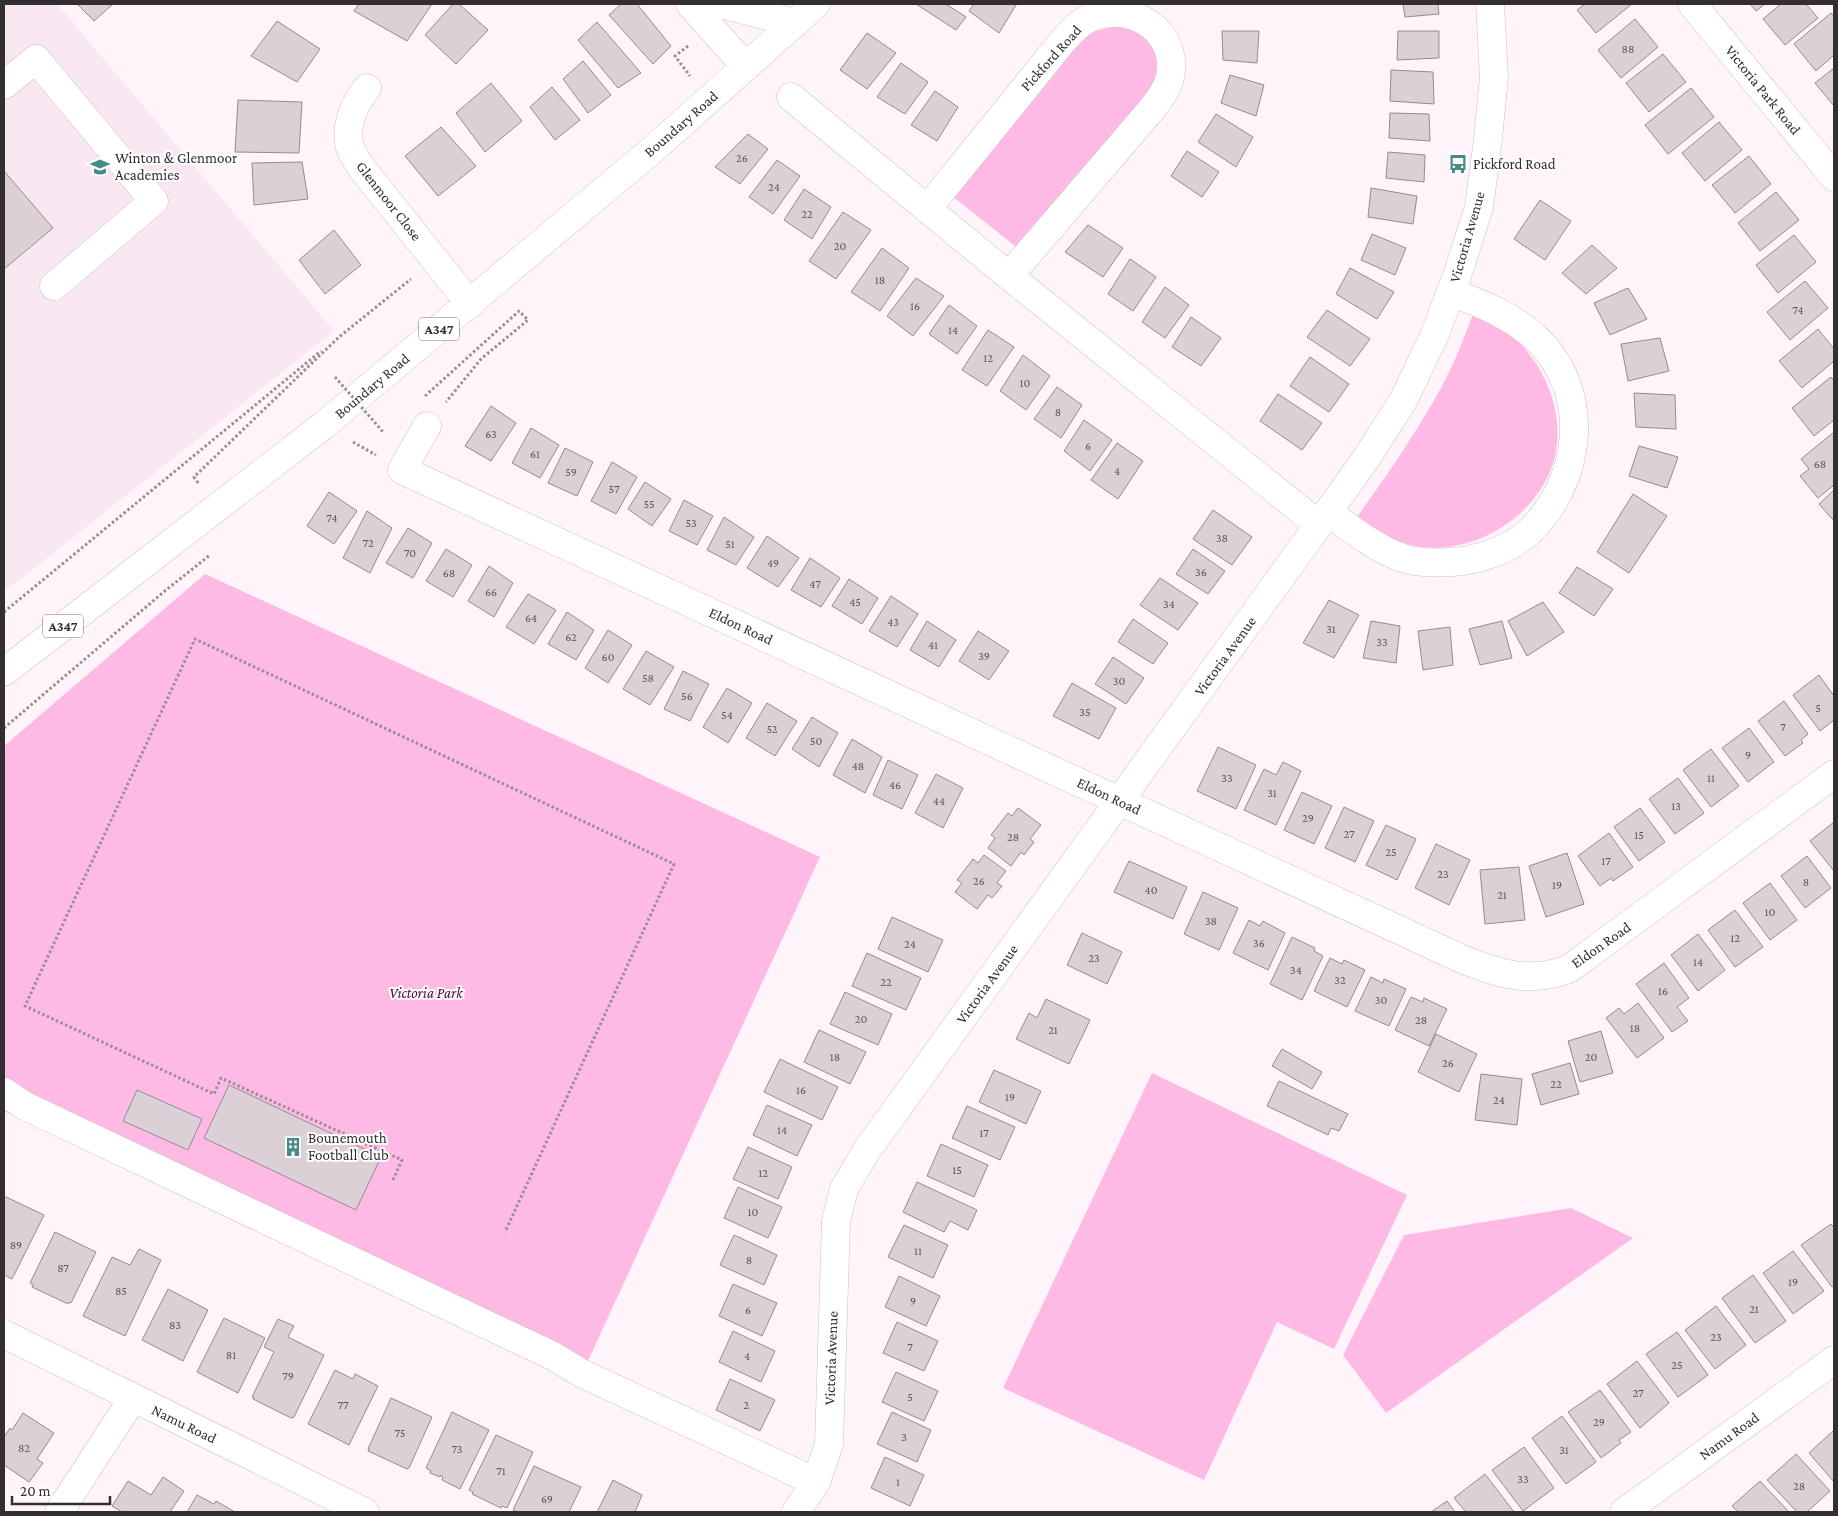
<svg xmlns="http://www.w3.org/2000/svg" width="1838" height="1516" font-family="'Crimson Pro',serif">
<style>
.built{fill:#f9e7f1}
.green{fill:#feb9e4}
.building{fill:#dad0d6;stroke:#948b90}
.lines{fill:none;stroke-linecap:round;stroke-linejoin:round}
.minor-casing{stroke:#ccc2c8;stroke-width:29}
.major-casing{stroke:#ccc2c8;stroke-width:29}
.path{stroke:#968f93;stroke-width:3;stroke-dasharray:2.5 2.5;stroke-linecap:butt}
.minor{stroke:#fff;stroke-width:28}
.major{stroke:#fff;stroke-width:28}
.path-bridge{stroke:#968f93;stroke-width:3;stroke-dasharray:2.5 2.5;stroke-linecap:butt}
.labels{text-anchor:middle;stroke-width:4;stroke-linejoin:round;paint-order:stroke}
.number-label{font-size:12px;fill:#5c565a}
.shield{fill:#fff;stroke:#706d6f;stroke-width:1}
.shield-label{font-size:14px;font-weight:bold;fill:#322e31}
.street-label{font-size:15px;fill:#322e31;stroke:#fff}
.poi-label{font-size:15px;fill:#322e31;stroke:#fff;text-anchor:start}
.park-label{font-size:15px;font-style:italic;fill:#550141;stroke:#fff}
</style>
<rect width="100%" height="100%" fill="#fef4fa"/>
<path class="built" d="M4 4H57L334 331 4 592Z"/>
<path class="green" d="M1119 26C1158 31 1163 62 1151 95L1019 249 952 196 1074 46 1095 31Z
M1474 312C1528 332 1568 397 1555 456 1541 515 1474 557 1415 546 1393 542 1376 528 1357 517 1387 475 1417 432 1442 386 1455 362 1464 337 1474 312Z
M205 574 820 857 587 1363 576 1383 4 1111V746Z
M1152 1073 1407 1195 1334 1349 1277 1322 1204 1480 1003 1388Z
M1571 1208 1633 1238 1386 1413 1343 1355 1404 1235Z"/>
<path class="building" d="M77 4H113L94 21Z
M359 4H432L407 41 354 11Z
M453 4H459L488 30 456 64 425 35Z
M621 4H637L671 46 653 64 609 15Z
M916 4H946L966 17 956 30Z
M974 4H1014L1016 5 999 33 969 11Z
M1403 4H1438L1439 14 1405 17Z
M1585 4H1632L1596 33 1577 10Z
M1750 4H1765L1756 11Z
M1781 4H1806L1818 18 1785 45 1763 19Z
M1831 13 1834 17V55L1816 71 1794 44Z
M1635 19 1658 47 1621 78 1598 50Z
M277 21 320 49 297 82 251 56Z
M597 22 641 73 618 88 578 40Z
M1222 31H1259L1257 63 1223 60Z
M1398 31H1439V58L1397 60Z
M867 33 896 53 867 89 840 70Z
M1663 54 1686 82 1649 112 1626 83Z
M583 61 611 95 588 113 563 79Z
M901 63 928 82 905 114 877 97Z
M1834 68V106L1815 83Z
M1391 70 1433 72 1434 104 1390 101Z
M1230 75 1264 85 1256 116 1221 103Z
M491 83 522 121 485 152 456 113Z
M552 87 580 120 555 140 530 107Z
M1691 88 1714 117 1668 154 1645 125Z
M935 91 958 107 937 141 911 125Z
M238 100 302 102 299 153 235 152Z
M1390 113 1429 114 1430 141 1389 138Z
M1216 114 1253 137 1236 167 1198 142Z
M1719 122 1742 150 1705 181 1682 153Z
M441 127 476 166 438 196 405 156Z
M748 134 768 149 740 184 715 167Z
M1187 151 1219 172 1202 197 1171 176Z
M1388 152 1425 155 1424 182 1386 178Z
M1749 156 1771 184 1735 213 1712 185Z
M777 160 800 176 773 214 749 197Z
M302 162 308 199 254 205 252 163Z
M4 171 53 228 4 269Z
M1371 188 1417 196 1413 224 1368 217Z
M804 189 831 207 812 239 784 220Z
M1776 192 1799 220 1760 251 1738 223Z
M1540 200 1571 221 1545 260 1514 239Z
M843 212 871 230 836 279 809 261Z
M1088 225 1123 248 1103 277 1065 252Z
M334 230 361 265 325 294 299 260Z
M1372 234 1406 248 1395 275 1361 260Z
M1794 235 1816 262 1778 293 1756 265Z
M1592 245 1617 268 1586 294 1562 273Z
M882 248 909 268 880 311 851 292Z
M1130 259 1156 277 1133 311 1108 294Z
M1350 268 1394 292 1377 319 1336 294Z
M916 278 944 296 913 336 887 316Z
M1805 281 1828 308 1790 340 1767 312Z
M1165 287 1189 305 1165 338 1142 322Z
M1628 288 1647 319 1610 335 1594 303Z
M949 305 977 326 957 354 929 334Z
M1327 310 1370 339 1350 366 1307 337Z
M1191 317 1221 338 1201 366 1172 347Z
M1818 329 1834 349V361L1802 388 1779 361Z
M988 330 1014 347 987 386 962 370Z
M1660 338 1669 371 1628 381 1621 344Z
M1023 355 1050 376 1026 410 1000 391Z
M1310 357 1349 384 1329 412 1290 386Z
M1831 377 1834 381V420L1814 436 1792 408Z
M1057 387 1082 405 1061 438 1034 419Z
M1634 393 1675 395 1676 429 1636 427Z
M1278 394 1322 423 1302 450 1260 421Z
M491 406 516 423 491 461 465 446Z
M1084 420 1112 440 1090 471 1064 451Z
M531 428 559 445 540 478 512 463Z
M1834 432V485L1818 498 1800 476 1809 469 1801 459Z
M1117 443 1143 461 1118 499 1091 480Z
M1639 446 1678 457 1667 488 1629 476Z
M565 448 593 462 577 496 548 483Z
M612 462 637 477 616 514 591 501Z
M645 482 671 499 652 526 628 509Z
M1834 490V521L1819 504Z
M329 492 357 511 334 544 307 526Z
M1633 494 1667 516 1629 573 1597 552Z
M684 500 713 516 697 545 669 531Z
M1213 510 1252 537 1232 565 1193 539Z
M367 511 392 528 370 573 343 558Z
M724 517 754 537 736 565 707 550Z
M408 528 432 543 413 578 386 563Z
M767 536 799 558 778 587 747 568Z
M446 549 472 565 453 597 426 581Z
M1193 549 1225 571 1208 594 1176 574Z
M810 558 840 578 821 607 791 590Z
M489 566 513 583 494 617 468 601Z
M1577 567 1613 589 1594 616 1559 593Z
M1160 578 1198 603 1178 630 1140 605Z
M849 579 878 598 862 624 832 606Z
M528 594 556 610 534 644 506 627Z
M891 596 918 614 897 647 869 631Z
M1329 600 1359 615 1334 658 1303 643Z
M1543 602 1564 632 1527 656 1508 621Z
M567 612 594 630 576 660 548 644Z
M1133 619 1168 643 1153 664 1118 642Z
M927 621 956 640 939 667 910 650Z
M1371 621 1400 626 1396 663 1363 658Z
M1502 621 1512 658 1480 665 1469 629Z
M1450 627 1453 665 1423 670 1418 631Z
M608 630 632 645 608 683 585 668Z
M978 631 1009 651 989 680 959 661Z
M646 651 674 667 650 705 623 689Z
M1113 657 1144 678 1126 704 1095 684Z
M683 671 709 684 690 721 664 709Z
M1819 675 1834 696V720L1820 731 1793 695Z
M1072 683 1116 708 1099 739 1053 716Z
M727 688 752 703 728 743 703 727Z
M1784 701 1808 734 1801 740 1803 743 1785 756 1758 721Z
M767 703 797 721 775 756 746 738Z
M812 717 838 733 819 767 792 749Z
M1749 728 1774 762 1748 782 1722 748Z
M852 739 882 757 865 793 833 775Z
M1218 747 1256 765 1236 809 1197 791Z
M1711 749 1739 786 1711 807 1683 770Z
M888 760 918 775 902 809 873 795Z
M1283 762 1301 771 1276 825 1244 810 1264 769 1276 775Z
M936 774 963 788 943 828 915 813Z
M1678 778 1704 813 1675 834 1649 799Z
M1302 792 1332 806 1314 844 1284 830Z
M1344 807 1374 821 1355 862 1325 848Z
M1018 808 1041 825 1030 839 1034 842 1024 855 1021 852 1011 866 988 848 995 838 991 835 1008 813 1012 816Z
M1640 808 1665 842 1639 861 1614 827Z
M1834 822V871L1810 841Z
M1386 825 1416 839 1397 880 1366 865Z
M1609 833 1633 867 1613 881 1611 878 1600 886 1578 856Z
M1436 844 1470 860 1449 905 1415 888Z
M1567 853 1584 904 1546 917 1529 866Z
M984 855 1006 871 997 883 1002 886 992 898 988 895 977 909 955 892 962 883 957 880 973 859 978 863Z
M1807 856 1831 888 1805 908 1781 876Z
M1129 861 1187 887 1173 919 1114 892Z
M1519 867 1525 920 1485 924 1480 870Z
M1770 883 1797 920 1770 940 1743 903Z
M1203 892 1238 908 1219 950 1184 934Z
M1735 910 1763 947 1735 967 1708 930Z
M892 917 943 940 928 972 878 949Z
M1249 920 1260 926 1263 921 1285 933 1268 970 1233 953Z
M1082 933 1122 952 1107 984 1067 965Z
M1698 934 1725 970 1698 991 1671 955Z
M1292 937 1315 948 1314 951 1323 956 1302 1000 1270 984Z
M867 953 921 978 906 1010 852 986Z
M1330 958 1342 964 1344 960 1365 970 1347 1007 1314 991Z
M1664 963 1689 998 1677 1007 1688 1021 1672 1032 1636 984Z
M1371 977 1383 983 1384 979 1406 989 1389 1026 1355 1011Z
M845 992 892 1014 878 1045 830 1024Z
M1411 997 1423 1002 1424 998 1447 1009 1429 1046 1395 1030Z
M1046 999 1090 1020 1069 1064 1016 1039 1029 1013 1037 1018Z
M1638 1003 1664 1038 1637 1058 1606 1018 1619 1008 1624 1014Z
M819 1030 866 1052 850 1084 804 1062Z
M1601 1031 1613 1073 1580 1082 1568 1041Z
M1436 1034 1477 1054 1459 1092 1418 1072Z
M1282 1049 1322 1072 1312 1089 1272 1066Z
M780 1059 838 1087 822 1120 764 1092Z
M1570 1063 1579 1094 1541 1105 1532 1074Z
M994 1070 1041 1091 1026 1124 979 1102Z
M1481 1074 1522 1079 1517 1125 1475 1120Z
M1279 1081 1348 1114 1339 1131 1331 1128 1328 1135 1267 1106Z
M229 1085 381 1157 356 1210 204 1138Z
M137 1090 202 1119 188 1150 123 1121Z
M767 1105 812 1125 797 1156 753 1135Z
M967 1106 1015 1127 1000 1160 952 1138Z
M941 1144 988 1165 974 1197 927 1176Z
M748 1147 792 1167 778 1199 733 1179Z
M917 1182 977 1210 968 1230 950 1221 944 1232 903 1212Z
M738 1187 782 1207 768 1238 724 1218Z
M4 1196 44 1215 12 1279 4 1275Z
M1831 1224 1834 1228V1286L1832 1287 1801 1245Z
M904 1225 948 1245 933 1278 888 1257Z
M55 1232 96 1252 71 1303 69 1302 68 1304 32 1287 33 1285 30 1283Z
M734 1235 777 1255 764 1285 720 1265Z
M139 1249 161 1260 125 1336 83 1316 112 1257 130 1265Z
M1793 1251 1824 1291 1793 1314 1763 1273Z
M1753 1275 1786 1321 1755 1343 1722 1298Z
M899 1276 940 1296 926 1326 885 1307Z
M733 1284 777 1303 762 1336 719 1316Z
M168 1289 208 1310 183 1361 142 1340Z
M1716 1306 1746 1345 1715 1369 1685 1330Z
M224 1318 265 1338 238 1393 197 1372Z
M278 1319 294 1326 288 1337 324 1355 294 1417 291 1418 253 1399 254 1397H252L274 1352 264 1347Z
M897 1322 938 1341 924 1371 883 1353Z
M733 1331 775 1351 761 1382 719 1362Z
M1677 1332 1708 1375 1678 1397 1646 1354Z
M1637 1361 1669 1403 1640 1428 1607 1384Z
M335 1370 353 1379 355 1374 378 1386 349 1445 308 1424Z
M896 1372 938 1391 924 1421 882 1402Z
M730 1379 775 1400 760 1431 716 1410Z
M1600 1390 1631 1432 1619 1440 1621 1443 1601 1458 1568 1412Z
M391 1398 432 1417 409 1468 407 1469 368 1451 369 1449H368Z
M452 1412 489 1430 460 1489 442 1480 443 1477 441 1475 440 1477 430 1473 431 1471 426 1468Z
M892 1412 931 1430 917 1462 877 1444Z
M23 1413 54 1433 37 1459 43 1463 29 1482 4 1465V1437L10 1428 12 1430Z
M1562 1416 1596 1462 1566 1484 1532 1438Z
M1834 1430V1482L1809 1453Z
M496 1435 533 1452 507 1508 502 1506 501 1508 472 1494 473 1492 469 1490Z
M1524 1447 1554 1488 1523 1511 1492 1470Z
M1796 1454 1830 1491 1807 1512H1797L1767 1480Z
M885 1457 924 1475 910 1506 871 1488Z
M534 1466 581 1487 569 1512H518L513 1510Z
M1485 1474 1514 1512H1466L1454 1498Z
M163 1477 184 1491 170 1512H122L112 1506 128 1481 151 1495Z
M613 1480 642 1495 635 1512H597Z
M1760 1481 1789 1512H1738L1732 1506Z
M197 1495 214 1504 216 1501 235 1512H187Z
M1447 1501 1455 1512H1431Z"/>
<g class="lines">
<g class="minor-casing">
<path id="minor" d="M690 4 746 67
M721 4 795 23
M1692 4 1834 177
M4 85 36 59 154 201 54 286
M367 88C355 103 346 123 349 143 350 152 358 162 363 170L470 304
M791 97 1009 276 1319 525
M927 209 1062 42C1072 31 1082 19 1098 15 1137 4 1179 35 1170 77 1167 90 1159 100 1151 110L1009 276
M427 426 402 470 1462 959C1497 973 1525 983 1563 971 1572 968 1581 960 1589 954L1834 774
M1328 512C1351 529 1375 548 1402 558 1417 563 1436 563 1451 562 1476 561 1509 550 1528 533 1582 482 1593 393 1537 339 1513 316 1482 304 1451 292
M4 1092 25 1106 553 1356 581 1373 816 1482
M4 1334 365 1512
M59 1512 133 1398
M796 1512 816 1482 829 1444 836 1221 844 1189 867 1150 1328 512 1367 457 1403 401 1435 334 1458 273 1479 207 1488 139 1494 77 1490 4
M1624 1512 1834 1360"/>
</g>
<g class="major-casing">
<path id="major" d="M4 672 324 425 651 151 816 4"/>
</g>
<path class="path" d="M688 46 675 56 690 76
M425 396 519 311 528 320 481 359 446 402
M353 442 376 455
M198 483 194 477 339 337 411 279
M4 612 321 351
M4 728 166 590 210 555
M393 1180 402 1160 221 1078 214 1094 25 1006 195 639 674 864 505 1232"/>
<use href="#minor" class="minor"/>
<use href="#major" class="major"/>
<path class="path-bridge" d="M335 377 384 433"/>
</g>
<defs>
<g id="bus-bare" transform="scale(1.5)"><path d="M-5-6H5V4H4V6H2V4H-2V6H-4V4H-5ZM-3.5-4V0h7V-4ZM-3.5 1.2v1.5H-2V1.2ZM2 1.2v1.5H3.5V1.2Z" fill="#458c89" stroke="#fff" stroke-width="2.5" paint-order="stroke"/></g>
<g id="school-bare" transform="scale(1.5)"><path d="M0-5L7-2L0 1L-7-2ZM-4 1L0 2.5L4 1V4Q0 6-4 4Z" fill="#458c89" stroke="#fff" stroke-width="2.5" paint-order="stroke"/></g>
<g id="building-bare" transform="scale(1.5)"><path d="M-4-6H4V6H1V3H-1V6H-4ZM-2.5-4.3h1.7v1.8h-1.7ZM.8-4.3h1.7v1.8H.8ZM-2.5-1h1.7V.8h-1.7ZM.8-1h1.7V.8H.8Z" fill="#458c89" stroke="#fff" stroke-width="2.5" paint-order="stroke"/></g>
</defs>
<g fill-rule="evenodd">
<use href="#bus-bare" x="1458" y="164"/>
<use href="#school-bare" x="100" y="167"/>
<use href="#building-bare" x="293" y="1147"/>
</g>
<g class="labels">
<g class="number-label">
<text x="1628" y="53">88</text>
<text x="742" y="162">26</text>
<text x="774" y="191">24</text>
<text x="807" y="218">22</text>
<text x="840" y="250">20</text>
<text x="880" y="284">18</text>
<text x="915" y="310">16</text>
<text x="1798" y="314">74</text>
<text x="953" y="334">14</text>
<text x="988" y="362">12</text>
<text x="1025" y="387">10</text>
<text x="1058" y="416">8</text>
<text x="491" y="438">63</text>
<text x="1088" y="450">6</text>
<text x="535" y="458">61</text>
<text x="1820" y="468">68</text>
<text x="1117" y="475">4</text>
<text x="571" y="476">59</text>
<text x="614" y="493">57</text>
<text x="649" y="508">55</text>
<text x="332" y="522">74</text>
<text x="691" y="527">53</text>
<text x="1222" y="542">38</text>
<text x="368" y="547">72</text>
<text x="730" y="548">51</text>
<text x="410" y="557">70</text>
<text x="773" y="567">49</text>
<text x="1201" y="576">36</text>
<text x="449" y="577">68</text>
<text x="815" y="588">47</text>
<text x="491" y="596">66</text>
<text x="855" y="606">45</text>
<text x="1169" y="608">34</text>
<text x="531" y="622">64</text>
<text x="893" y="626">43</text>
<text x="1331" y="633">31</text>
<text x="571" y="641">62</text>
<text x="1382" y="646">33</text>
<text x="933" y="649">41</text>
<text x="984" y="660">39</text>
<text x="608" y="661">60</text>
<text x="648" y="682">58</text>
<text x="1119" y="685">30</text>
<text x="687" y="700">56</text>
<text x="1818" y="712">5</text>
<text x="1085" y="716">35</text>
<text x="727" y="719">54</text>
<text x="1783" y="731">7</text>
<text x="772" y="733">52</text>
<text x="816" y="745">50</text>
<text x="1748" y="759">9</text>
<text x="858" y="770">48</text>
<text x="1227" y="782">33</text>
<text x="1711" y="782">11</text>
<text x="895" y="789">46</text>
<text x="1272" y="797">31</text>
<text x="939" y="805">44</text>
<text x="1676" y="810">13</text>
<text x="1308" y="822">29</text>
<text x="1349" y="838">27</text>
<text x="1639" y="839">15</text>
<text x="1013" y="841">28</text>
<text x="1391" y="856">25</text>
<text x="1606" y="865">17</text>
<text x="1443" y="878">23</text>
<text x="979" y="885">26</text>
<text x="1806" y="886">8</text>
<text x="1557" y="889">19</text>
<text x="1151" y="894">40</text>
<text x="1502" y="899">21</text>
<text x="1770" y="916">10</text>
<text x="1211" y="925">38</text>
<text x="1735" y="942">12</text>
<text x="1259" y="947">36</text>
<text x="910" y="948">24</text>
<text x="1094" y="962">23</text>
<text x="1698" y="966">14</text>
<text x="1296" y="974">34</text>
<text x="1340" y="984">32</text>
<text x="886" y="986">22</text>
<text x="1663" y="995">16</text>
<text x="1381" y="1004">30</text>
<text x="861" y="1023">20</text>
<text x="1421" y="1024">28</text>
<text x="1635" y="1032">18</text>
<text x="1053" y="1034">21</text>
<text x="835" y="1061">18</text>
<text x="1591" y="1061">20</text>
<text x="1448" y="1067">26</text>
<text x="1556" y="1088">22</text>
<text x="801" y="1094">16</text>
<text x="1010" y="1101">19</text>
<text x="1499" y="1104">24</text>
<text x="782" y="1134">14</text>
<text x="984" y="1137">17</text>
<text x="957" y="1174">15</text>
<text x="763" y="1177">12</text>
<text x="753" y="1216">10</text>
<text x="16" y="1249">89</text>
<text x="918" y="1255">11</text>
<text x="749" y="1264">8</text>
<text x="63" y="1272">87</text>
<text x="1793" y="1286">19</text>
<text x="121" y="1295">85</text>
<text x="913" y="1305">9</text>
<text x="1754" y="1313">21</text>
<text x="748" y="1314">6</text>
<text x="175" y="1329">83</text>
<text x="1716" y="1341">23</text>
<text x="910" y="1351">7</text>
<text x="231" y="1359">81</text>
<text x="747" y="1360">4</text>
<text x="1677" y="1369">25</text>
<text x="288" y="1380">79</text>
<text x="1638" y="1397">27</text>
<text x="910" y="1401">5</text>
<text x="343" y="1409">77</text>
<text x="746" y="1409">2</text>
<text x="1599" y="1426">29</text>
<text x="400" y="1437">75</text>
<text x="904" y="1441">3</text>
<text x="24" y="1452">82</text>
<text x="457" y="1453">73</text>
<text x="1564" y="1454">31</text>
<text x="501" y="1475">71</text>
<text x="1523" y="1483">33</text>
<text x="898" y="1486">1</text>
<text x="1799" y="1490">28</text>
<text x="547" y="1503">69</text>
</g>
<g class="shield">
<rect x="419" y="317.5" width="40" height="23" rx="4"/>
<rect x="43" y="614.5" width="40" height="23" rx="4"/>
</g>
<g class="shield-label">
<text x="439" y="334">A347</text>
<text x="63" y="631">A347</text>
</g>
<g class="street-label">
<text transform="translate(1051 58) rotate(-48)" y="5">Pickford Road</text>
<text transform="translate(1763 90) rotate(51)" y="5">Victoria Park Road</text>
<text transform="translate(681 124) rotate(-41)" y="5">Boundary Road</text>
<text transform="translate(389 201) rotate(52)" y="5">Glenmoor Close</text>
<text transform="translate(1467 237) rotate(-74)" y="5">Victoria Avenue</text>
<text transform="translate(372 386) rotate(-40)" y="5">Boundary Road</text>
<text transform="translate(741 626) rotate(25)" y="5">Eldon Road</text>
<text transform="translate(1225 656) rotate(-54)" y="5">Victoria Avenue</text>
<text transform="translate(1109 796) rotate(25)" y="5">Eldon Road</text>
<text transform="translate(1601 945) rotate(-35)" y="5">Eldon Road</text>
<text transform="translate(987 984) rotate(-54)" y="5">Victoria Avenue</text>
<text transform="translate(831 1358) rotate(-88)" y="5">Victoria Avenue</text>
<text transform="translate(184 1424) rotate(26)" y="5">Namu Road</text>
<text transform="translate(1729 1436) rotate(-36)" y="5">Namu Road</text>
</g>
<g class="poi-label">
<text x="115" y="163">Winton &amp; Glenmoor<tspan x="115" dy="17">Academies</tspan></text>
<text x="1473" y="169">Pickford Road</text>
<text x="308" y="1143">Bounemouth<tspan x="308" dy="17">Football Club</tspan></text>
</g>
<g class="park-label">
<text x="426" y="998">Victoria Park</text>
</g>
</g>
<rect width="1838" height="1516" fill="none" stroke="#322e31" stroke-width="10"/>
<path d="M12 1496v8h98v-8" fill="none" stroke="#322e31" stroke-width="2.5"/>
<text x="20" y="1496" font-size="15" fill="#322e31" stroke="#ffffff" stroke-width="4" paint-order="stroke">20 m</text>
</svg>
